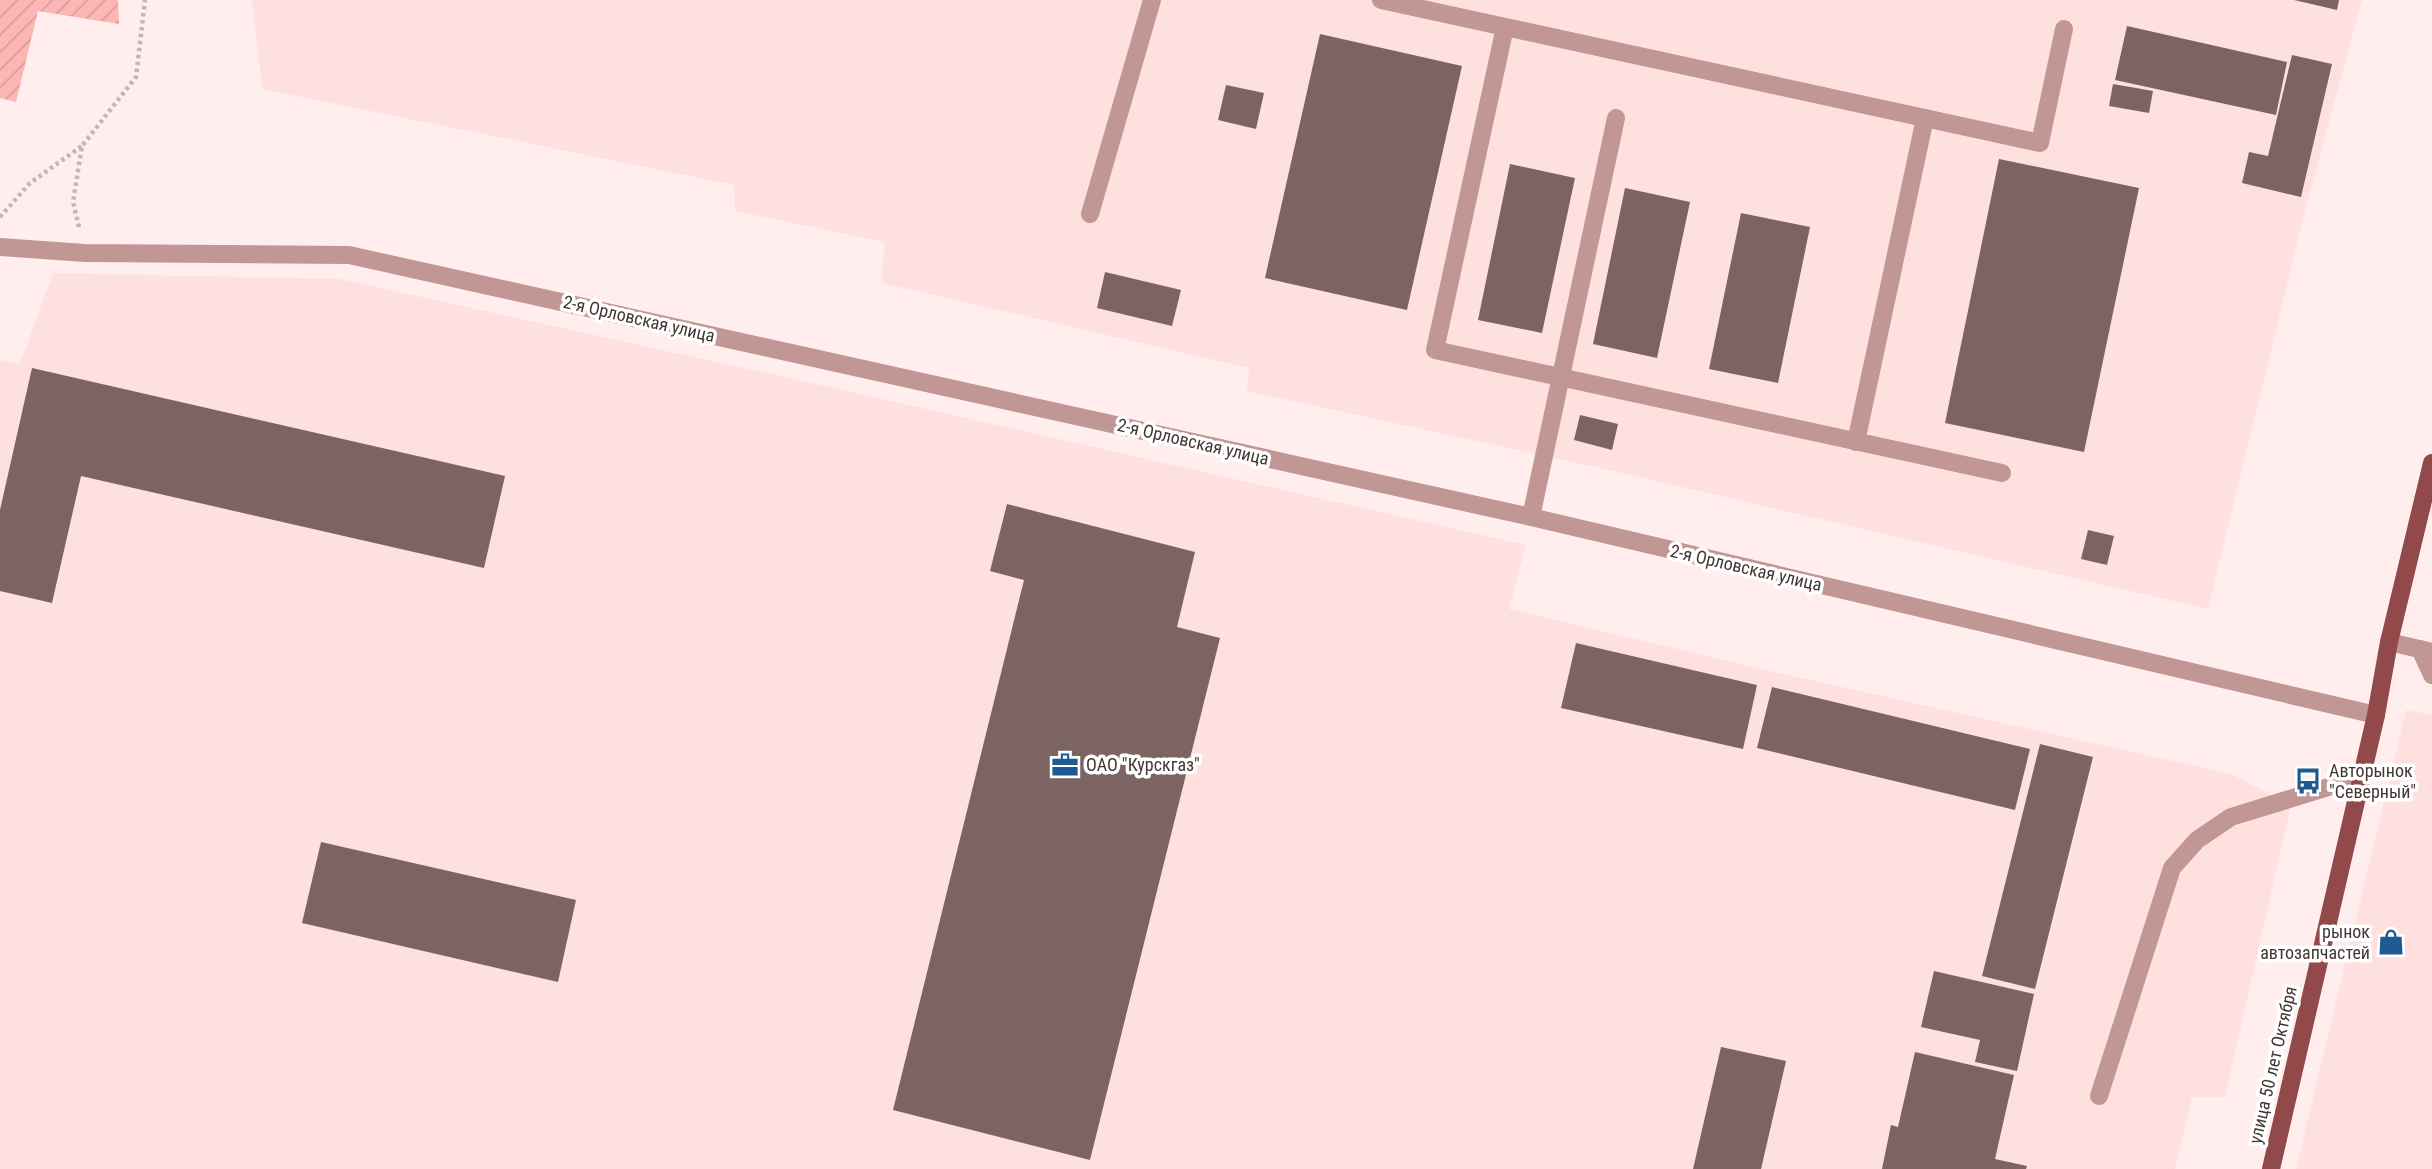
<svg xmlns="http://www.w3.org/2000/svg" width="2432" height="1169" font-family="'Roboto Condensed',sans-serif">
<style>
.built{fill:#fee1df}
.garden{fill:url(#garden-furrows)}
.building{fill:#7c6463}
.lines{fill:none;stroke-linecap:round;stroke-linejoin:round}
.path{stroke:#c5b6b5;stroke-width:4.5;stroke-dasharray:3.5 3.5;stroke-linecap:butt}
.service{stroke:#c19795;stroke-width:18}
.tertiary{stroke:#c19795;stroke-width:18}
.primary{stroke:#91494a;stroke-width:18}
.labels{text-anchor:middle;stroke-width:7;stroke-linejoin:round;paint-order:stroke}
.street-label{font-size:18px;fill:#423737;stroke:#fff}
.poi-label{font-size:18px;fill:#423737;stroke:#fff;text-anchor:start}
</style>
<defs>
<pattern id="garden-furrows" width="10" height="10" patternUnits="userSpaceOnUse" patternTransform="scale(1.75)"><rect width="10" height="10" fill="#fdb6b4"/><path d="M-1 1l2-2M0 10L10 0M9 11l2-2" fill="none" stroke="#da9d9b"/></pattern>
</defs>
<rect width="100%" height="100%" fill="#ffeeed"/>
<path class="built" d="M252 0H2362L2306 207 2208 609 1596 467 1247 391 1249 368 882 283 884 242 735 211 734 185 262 89Z
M53 273 340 279 825 386 1526 545 1509 609 1770 671 2231 774 2291 805 2225 1097H2192L2175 1169H0V360L20 364Z
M2406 710 2432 715V1169H2296Z"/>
<path class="garden" d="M0 0H118L119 24 38 11 16 102 0 98Z"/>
<path class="building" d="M2294 0H2339L2337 10Z
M2127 26 2287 62 2276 115 2115 80Z
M1320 34 1462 66 1407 310 1265 278Z
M2292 55 2332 64 2301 197 2242 183 2249 152 2268 156Z
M2113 84 2153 91 2149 113 2109 106Z
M1226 85 1264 93 1256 129 1218 120Z
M1999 159 2139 188 2084 452 1945 423Z
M1510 164 1575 178 1542 333 1478 320Z
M1625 188 1690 202 1657 358 1593 344Z
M1741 213 1810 227 1778 383 1709 369Z
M1105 272 1181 290 1172 326 1097 308Z
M32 368 505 476 484 568 81 476 52 603 0 591V510Z
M1580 415 1618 424 1612 450 1574 440Z
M1007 504 1195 552 1177 627 1220 638 1090 1160 893 1110 1024 580 990 571Z
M2088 530 2114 536 2107 565 2081 559Z
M1576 643 1757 685 1743 749 1561 708Z
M1772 687 2030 749 2015 810 1757 748Z
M2040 744 2093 757 2035 989 1982 976Z
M321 842 576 900 558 982 302 923Z
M1934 971 2034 994 2017 1071 1975 1062 1980 1040 1921 1027Z
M1721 1047 1786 1061 1761 1169H1693Z
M1915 1052 2014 1075 1995 1159 2027 1166 2026 1169H1882L1891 1125 1898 1127Z"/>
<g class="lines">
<path class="path" d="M0 217 30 183 82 146
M79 227 73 202 82 146 136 77 145 0"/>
<path class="service" d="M1381 0 2040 143 2064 29
M1505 27 1435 350 2002 473
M1090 214 1152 0
M1856 442 1925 118
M1531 517 1616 118
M2420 649 2432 675
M2099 1096 2172 868 2197 840 2231 817 2361 777"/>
<path class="tertiary" d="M0 247 85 253 349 255 1531 517 2376 715
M2389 642 2432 652"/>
<path class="primary" d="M2271 1169 2376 715 2389 642 2432 463"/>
</g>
<defs>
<g id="office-bare" transform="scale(2.1)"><path d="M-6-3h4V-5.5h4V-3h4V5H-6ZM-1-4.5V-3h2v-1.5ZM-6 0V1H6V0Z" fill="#1e5a91" stroke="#fff" stroke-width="2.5" paint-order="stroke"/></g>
<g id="bus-bare" transform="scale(2.1)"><path d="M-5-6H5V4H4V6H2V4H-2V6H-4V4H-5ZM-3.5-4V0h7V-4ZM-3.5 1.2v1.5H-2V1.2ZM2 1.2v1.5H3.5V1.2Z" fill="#1e5a91" stroke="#fff" stroke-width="2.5" paint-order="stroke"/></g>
<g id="shop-bare" transform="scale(2.1)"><path d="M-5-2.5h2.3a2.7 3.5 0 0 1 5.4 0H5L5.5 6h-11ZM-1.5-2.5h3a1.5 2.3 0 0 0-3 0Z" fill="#1e5a91" stroke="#fff" stroke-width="2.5" paint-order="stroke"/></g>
</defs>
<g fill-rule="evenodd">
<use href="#office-bare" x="1065" y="765"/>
<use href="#bus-bare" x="2308" y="781"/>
<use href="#shop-bare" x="2391" y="942"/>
</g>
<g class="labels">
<g class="street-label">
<text transform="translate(639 319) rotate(13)" y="6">2-я Орловская улица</text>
<text transform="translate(1193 442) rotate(13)" y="6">2-я Орловская улица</text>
<text transform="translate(1746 568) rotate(13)" y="6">2-я Орловская улица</text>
<text transform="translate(2273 1065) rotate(-77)" y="6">улица 50 лет Октября</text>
</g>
<g class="poi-label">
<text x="1086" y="771">ОАО "Курскгаз"</text>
<text x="2329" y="777">Авторынок<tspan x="2329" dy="21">"Северный"</tspan></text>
<text x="2370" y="938" text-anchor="end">рынок<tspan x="2370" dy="21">автозапчастей</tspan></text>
</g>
</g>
</svg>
